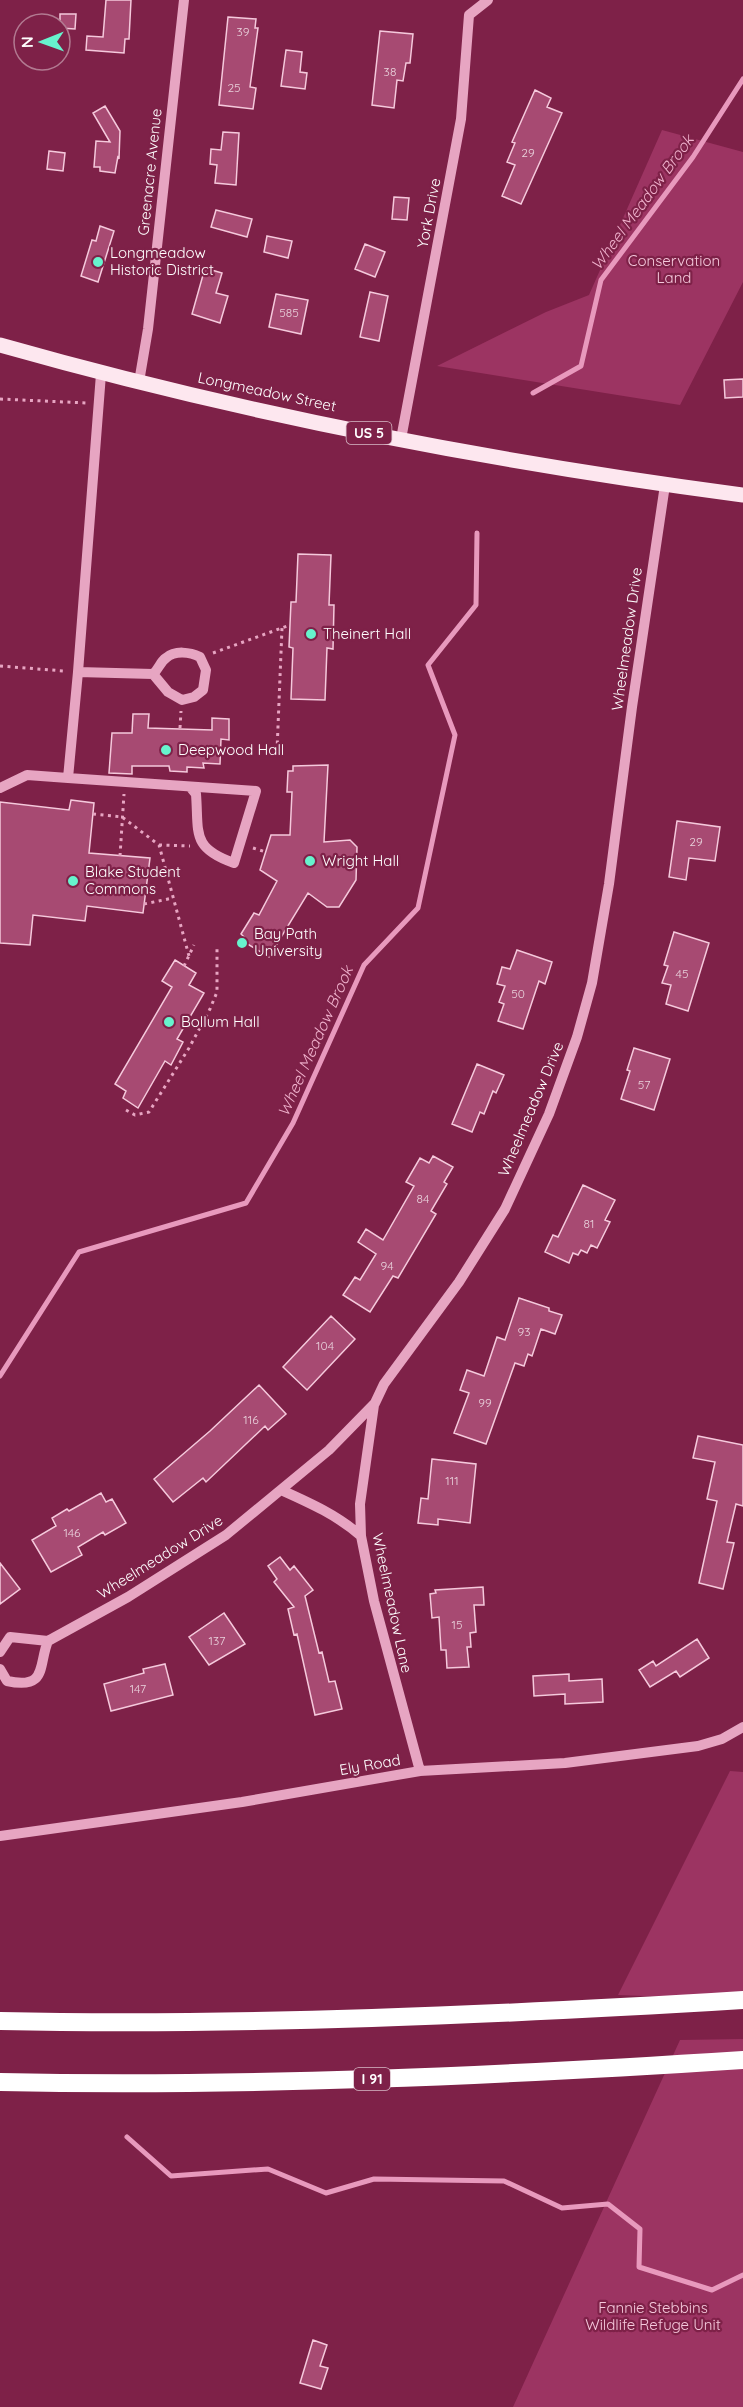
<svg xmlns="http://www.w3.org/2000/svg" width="743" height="2407" font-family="Quicksand,sans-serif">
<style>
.green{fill:#9c3462}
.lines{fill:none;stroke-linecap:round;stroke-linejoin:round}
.stream{stroke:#e899bd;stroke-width:5}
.building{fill:#a74a72;stroke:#f5c9dc;stroke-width:1.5}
.path{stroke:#e7a5c2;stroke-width:3;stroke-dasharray:3 4.5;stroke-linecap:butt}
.minor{stroke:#e7a5c2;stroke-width:10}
.major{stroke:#fde7ef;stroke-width:15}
.highway{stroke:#fff;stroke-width:18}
.poi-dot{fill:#67f3cd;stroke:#7e2148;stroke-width:2}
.labels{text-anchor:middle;stroke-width:4.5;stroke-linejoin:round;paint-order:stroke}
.number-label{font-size:12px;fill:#e9d2dc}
.shield{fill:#7e2148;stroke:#d8bcc8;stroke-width:1.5}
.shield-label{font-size:14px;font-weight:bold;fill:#fff}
.street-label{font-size:15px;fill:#fff;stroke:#7e2148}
.poi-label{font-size:15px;fill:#fff;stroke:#7e2148;text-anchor:start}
.park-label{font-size:15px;fill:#f5c9dc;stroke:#7e2148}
.water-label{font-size:16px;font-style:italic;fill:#efb1cc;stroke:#7e2148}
</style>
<rect width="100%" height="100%" fill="#7e2148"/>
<path class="green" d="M662 130 743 152V282L680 405 437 366 546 312 589 295Z
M730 1771 743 1772V2000L618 1995Z
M743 2039V2407H513L680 2040Z"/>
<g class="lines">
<path class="stream" d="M533 393 581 366 601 280 693 157 743 79
M0 1376 79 1252 246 1203 293 1123 364 965 418 908 455 735 428 665 476 605 477 533
M127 2137 171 2176 268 2169 326 2193 374 2179 504 2181 562 2208 608 2204 640 2229 639 2267 712 2290 743 2275"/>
</g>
<path class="building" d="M106 0H131L129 39H125L124 53 86 50 87 36 103 37Z
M60 14H76L75 29 60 28Z
M228 17 256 19 255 28H258L250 87 256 88 253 109 219 105Z
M380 31 413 34 410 63H406L403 81 397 80 394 108 372 105Z
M286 50 302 52 300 72 307 73 305 89 281 86Z
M535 90 551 98 547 107 562 113 521 204 502 196 515 165 507 162 515 143 512 142Z
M105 106 120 131 119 159 118 156 115 173 100 171V167H94L96 141 110 142 93 113Z
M223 132 239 133 236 185 215 183 217 165 210 164 211 149 221 150Z
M49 151 65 153 63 171 47 169Z
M394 197 409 198 407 220 392 219Z
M216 210 252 219 247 237 211 227Z
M100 226 114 231 98 282 81 276 92 240 96 241Z
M267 236 292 241 288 258 264 252Z
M365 244 385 252 375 277 355 269Z
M205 268 222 273 216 293 228 296 220 323 192 314Z
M370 292 388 296 379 341 360 337Z
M276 294 308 300 301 334 269 327Z
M743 379V397L725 398 724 380Z
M298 554 331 555 329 605H334L333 649 327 648 325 700 291 699 293 648 289 647 291 602H296Z
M133 714H149L148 728 212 730V718L229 719V740L221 739 220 764 203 763 204 768 187 767V772L170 771 169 766H132V774L109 773 112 733H132Z
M328 765 324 842 350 840 357 847 356 880 339 907H327L308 893 269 957 241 940 244 937 241 934 254 913 259 915 277 881 260 870 271 835H290L292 792H287L288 771H293V766Z
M71 800 94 803 89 853 150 858 143 913 87 906 85 921 33 915 30 945 0 943V802L69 810Z
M677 821 720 827 715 861 689 858 686 880 669 877Z
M674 932 709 943 688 1011 666 1004 671 985 662 983 668 966 664 965Z
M517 950 552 962 545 984 539 981 523 1029 498 1021 504 1004 499 1002 505 986 497 984 502 967 510 969Z
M175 960 196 973 189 985 204 993 177 1039 183 1042 171 1065 165 1061 138 1108 123 1098 126 1091 115 1084 172 987 162 981Z
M634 1048 670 1059 654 1110 621 1099 630 1071 627 1070Z
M477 1064 504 1075 496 1093 493 1091 484 1114 480 1112 472 1132 452 1124Z
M433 1156 453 1167 444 1182 447 1184 431 1211 436 1214 398 1278 393 1276 370 1312 343 1295 355 1277 360 1280 376 1254 358 1242 366 1229 383 1240 414 1186 406 1182 420 1158 429 1163Z
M583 1185 615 1200 605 1220 610 1222 597 1248 591 1245 587 1253 581 1250 578 1255 573 1253 569 1263 545 1252 553 1235 558 1237Z
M519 1298 549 1308V1311L562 1315 555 1334 541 1329 532 1356 528 1354 524 1366 515 1363 486 1444 454 1433 469 1393 460 1390 467 1370 484 1376 497 1337 505 1340Z
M331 1316 355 1339 307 1390 283 1367Z
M259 1385 286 1414 268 1430 265 1426 206 1482 203 1478 173 1502 154 1479 210 1431Z
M698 1436 743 1445V1506L736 1504 727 1542 734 1543 723 1589 699 1583 717 1501 707 1499 715 1462 693 1458Z
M432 1459 476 1464 470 1523 438 1519V1525L418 1523 421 1498 428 1499Z
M101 1493 106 1502 112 1499 126 1523 105 1535 103 1532 78 1547 82 1555 51 1572 32 1540 56 1526 52 1518 67 1509 69 1511Z
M280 1557 290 1570 294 1566 313 1590 305 1596 319 1653 322 1652 329 1682 335 1681 342 1709 315 1715 297 1634 294 1635 288 1609 294 1607 274 1582 277 1579 268 1566Z
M0 1563 20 1589 0 1604Z
M483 1587 484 1605H474L476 1632 470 1633 471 1647H467L469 1667 447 1668 446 1650H441L439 1617 432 1618 430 1594 436 1593 435 1590Z
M224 1613 245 1644 209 1665 189 1637Z
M697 1639 709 1658 680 1677 676 1671 650 1687 639 1670 653 1661 656 1666Z
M165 1664 173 1695 111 1711 104 1684 144 1673 143 1669Z
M569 1674V1681L602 1679 603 1702 565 1704V1694L534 1696 533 1676Z
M313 2340 327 2345 320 2366 328 2368 321 2389 300 2383Z"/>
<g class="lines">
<path class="path" d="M0 399 87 403
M213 653 290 625
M0 666 64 671
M180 728 181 711
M277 751 282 628
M93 814 122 817 159 845 189 956
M159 845 190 846
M253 848 266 852
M120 856 124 794
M144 904 173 898
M184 966 194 945
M126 1110 135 1115 149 1112 189 1048 210 1009 217 992V946"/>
<path class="minor" d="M139 382 148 329 184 0
M401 439 461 119 469 15 488 0
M78 672 101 374
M153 674C159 669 160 662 166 658 175 650 190 652 200 657L206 670 203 690 194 697 182 700 168 692 153 674 78 672 68 778 256 791 234 863C191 848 199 833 196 794L191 788
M0 788 27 775 68 778
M374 1405 360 1504 361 1536 374 1601 420 1771
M281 1490C310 1503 337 1515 361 1536
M0 1652 10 1637 48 1641 128 1597 226 1535 329 1450 375 1403 384 1384 459 1282 505 1209 549 1114 577 1037 592 983 609 884 632 707 665 485
M0 1669 7 1681C48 1690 38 1665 48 1641
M0 1836 242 1802 420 1771 565 1763 698 1746 722 1739 743 1727"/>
<path class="major" d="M0 345C243 414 493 462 743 495"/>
<path class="highway" d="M0 2021C248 2026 496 2015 743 2000
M0 2082C248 2087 496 2076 743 2060"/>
</g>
<g class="poi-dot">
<circle cx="98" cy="262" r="6"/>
<circle cx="311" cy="634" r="6"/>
<circle cx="166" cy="750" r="6"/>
<circle cx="310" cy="861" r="6"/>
<circle cx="73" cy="881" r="6"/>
<circle cx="242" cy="943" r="6"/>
<circle cx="169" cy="1022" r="6"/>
</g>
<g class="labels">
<g class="number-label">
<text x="243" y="36">39</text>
<text x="390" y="76">38</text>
<text x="234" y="92">25</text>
<text x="528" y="157">29</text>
<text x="289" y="317">585</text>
<text x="696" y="846">29</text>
<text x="682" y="978">45</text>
<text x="518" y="998">50</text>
<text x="644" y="1089">57</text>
<text x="423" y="1203">84</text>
<text x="589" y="1228">81</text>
<text x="387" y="1270">94</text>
<text x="524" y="1336">93</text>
<text x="325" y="1350">104</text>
<text x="485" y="1407">99</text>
<text x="251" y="1424">116</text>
<text x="452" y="1485">111</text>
<text x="72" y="1537">146</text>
<text x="457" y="1629">15</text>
<text x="217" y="1645">137</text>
<text x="138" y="1693">147</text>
</g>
<g class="shield">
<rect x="346.5" y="422" width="45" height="22" rx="4.5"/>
<rect x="354" y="2068" width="36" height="22" rx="4.5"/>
</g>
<g class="shield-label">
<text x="369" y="438">US 5</text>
<text x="372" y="2084">I 91</text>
</g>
<g class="street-label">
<text transform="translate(150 172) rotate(-84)" y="5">Greenacre Avenue</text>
<text transform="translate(429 213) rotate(-79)" y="5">York Drive</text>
<text transform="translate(267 392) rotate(12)" y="5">Longmeadow Street</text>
<text transform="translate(627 639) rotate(-82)" y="5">Wheelmeadow Drive</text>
<text transform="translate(531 1109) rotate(-67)" y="5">Wheelmeadow Drive</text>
<text transform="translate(160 1557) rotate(-32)" y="5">Wheelmeadow Drive</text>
<text transform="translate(392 1603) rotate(78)" y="5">Wheelmeadow Lane</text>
<text transform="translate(370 1765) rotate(-10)" y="5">Ely Road</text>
</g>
<g class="poi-label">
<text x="110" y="258">Longmeadow<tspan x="110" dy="17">Historic District</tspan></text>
<text x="323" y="639">Theinert Hall</text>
<text x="178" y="755">Deepwood Hall</text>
<text x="322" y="866">Wright Hall</text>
<text x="85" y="877">Blake Student<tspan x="85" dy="17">Commons</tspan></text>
<text x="254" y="939">Bay Path<tspan x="254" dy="17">University</tspan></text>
<text x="181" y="1027">Bollum Hall</text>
</g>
<g class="park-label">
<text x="674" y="266">Conservation<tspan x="674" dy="17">Land</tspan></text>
<text x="653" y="2313">Fannie Stebbins<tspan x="653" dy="17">Wildlife Refuge Unit</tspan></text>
</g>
<g class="water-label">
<text transform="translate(642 202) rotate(-54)" y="6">Wheel Meadow Brook</text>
<text transform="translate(315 1041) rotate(-66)" y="6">Wheel Meadow Brook</text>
</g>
</g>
<g transform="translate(42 42) rotate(269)"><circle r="28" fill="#7e2148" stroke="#b27a91" stroke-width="1.5"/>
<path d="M0-4.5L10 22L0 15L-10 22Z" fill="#67f3cd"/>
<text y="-9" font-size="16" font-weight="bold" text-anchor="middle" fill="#ffffff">N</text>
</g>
</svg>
